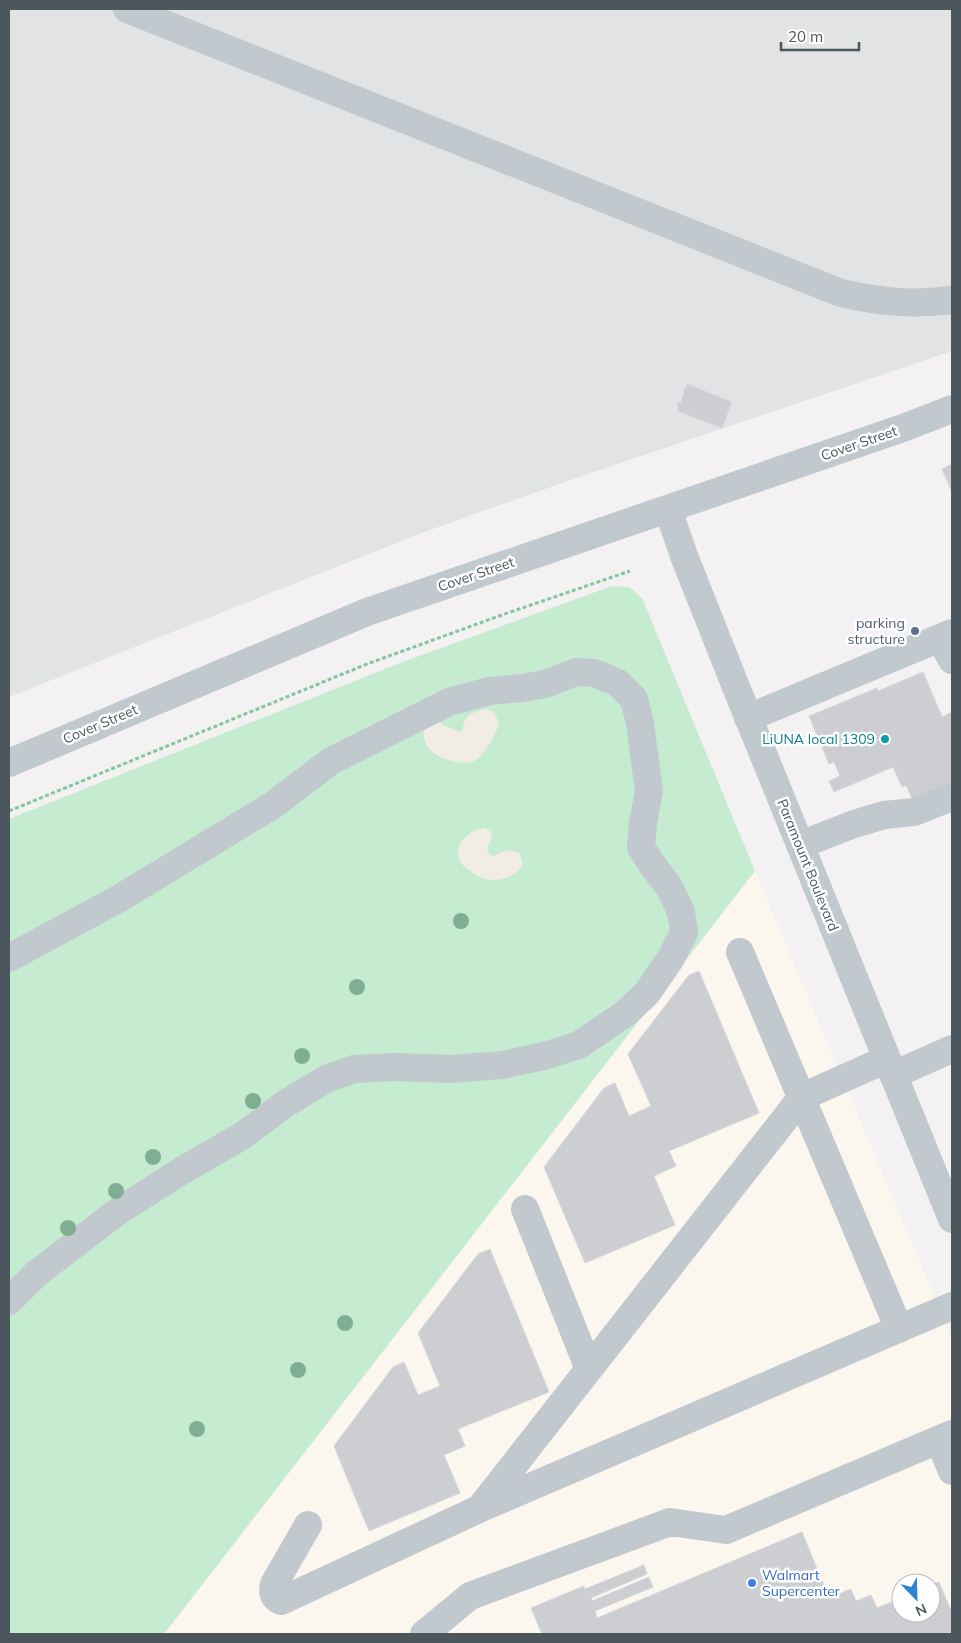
<svg xmlns="http://www.w3.org/2000/svg" width="961" height="1643" font-family="Mulish,sans-serif">
<style>
.commercial{fill:#fbf6ee;fill-rule:evenodd}
.airport{fill:#e1e3e5}
.green{fill:#c5ecd1}
.sand{fill:#f2ede4}
.building{fill:#ccced2;stroke:#d6d8dc}
.lines{fill:none;stroke-linecap:round;stroke-linejoin:round}
.path{stroke:#80c79e;stroke-width:3;stroke-dasharray:4 2.5;stroke-linecap:butt}
.minor{stroke:#c1c9ce;stroke-width:28}
.tree{fill:#80ae93}
.service-dot{fill:#5c6f8a;stroke:#fff;stroke-width:2}
.culture-dot{fill:#0f9aa8;stroke:#fff;stroke-width:2}
.shop-dot{fill:#3f7fe0;stroke:#fff;stroke-width:2}
.labels{text-anchor:middle;stroke-width:5;stroke-linejoin:round;paint-order:stroke}
.street-label{font-size:14px;fill:#4b565d;stroke:#fff}
.service-label{font-size:14px;fill:#4e5e75;stroke:#fff;text-anchor:end}
.culture-label{font-size:14px;fill:#0d838f;stroke:#fff;text-anchor:end}
.shop-label{font-size:14px;fill:#366cbe;stroke:#fff;text-anchor:start}
</style>
<rect width="100%" height="100%" fill="#f3f1f2"/>
<path class="commercial" d="M755 871 952 1338V1634H164ZM901 1583H931V1613H901Z"/>
<path class="airport" d="M9 9H952V351L576 478 419 534 9 697Z"/>
<path class="green" d="M612 586 629 587 642 598 755 871 164 1634H9V819L397 664Z"/>
<path class="sand" d="M487 709 495 713 499 724C496 733 485 755 476 760 463 767 434 759 427 745 423 738 423 729 424 722L432 720 459 732 463 730C463 715 473 712 487 709Z
M484 828 490 831 492 838 487 849 490 855 495 856C503 850 509 849 519 853L522 861V867C513 878 496 883 482 878 479 877 475 874 472 872 468 869 462 866 460 861 453 844 469 830 484 828Z"/>
<path class="building" d="M687 384 732 402 722 428 677 411 679 406 677 405 679 402H681L684 393 683 392 684 388 686 389Z
M952 464V489L951 490 942 469Z
M923 672 942 717 952 712V788L914 804 906 785 902 787 893 767 834 792 829 781 840 776 834 762 829 764 809 716 877 688 878 691Z
M699 971 759 1113 669 1151 676 1166 654 1176 675 1225 585 1263 544 1167 604 1088 615 1083 629 1116 651 1106 628 1054 689 975Z
M490 1249 549 1392 458 1429 465 1446 444 1455 460 1493 369 1531 334 1446 393 1367 404 1362 418 1395 440 1386 418 1333 478 1254Z
M802 1532 829 1598 851 1589 856 1601 871 1595 877 1608 901 1598V1613H931V1585L939 1582 952 1613V1634H542L531 1608 584 1586 585 1589 644 1565 647 1574 591 1598 592 1601 649 1577 653 1587 595 1611 597 1618Z"/>
<g class="lines">
<path class="path" d="M9 811 367 664 499 616 630 571"/>
<path class="minor" d="M127 9 841 293C881 302 911 305 952 300
M668 509 684 556 738 692 952 1219
M940 638 952 660
M748 718 952 633
M9 763 367 612 903 428 952 409
M800 845 854 824 884 815 914 812 952 797
M740 952 899 1329
M9 958 120 898 273 805 331 761 449 702 489 691 522 688 545 684 576 672 594 673 618 683 634 699 640 723 649 791 643 823 641 847 651 863 669 887 681 912 684 932 671 958 647 993 626 1013 579 1045 544 1056 502 1065 451 1069 396 1067 354 1069 326 1079 285 1104 242 1136 183 1170 117 1212 36 1274 9 1301
M893 1075 952 1049
M525 1209 589 1369
M939 1440 952 1471
M481 1507 802 1097 887 1059
M308 1525 274 1584C272 1592 273 1597 281 1601L479 1509 952 1306
M424 1634 470 1596 670 1522 726 1530 952 1434"/>
</g>
<g class="tree">
<circle cx="461" cy="921" r="8"/>
<circle cx="357" cy="987" r="8"/>
<circle cx="302" cy="1056" r="8"/>
<circle cx="253" cy="1101" r="8"/>
<circle cx="153" cy="1157" r="8"/>
<circle cx="116" cy="1191" r="8"/>
<circle cx="68" cy="1228" r="8"/>
<circle cx="345" cy="1323" r="8"/>
<circle cx="298" cy="1370" r="8"/>
<circle cx="197" cy="1429" r="8"/>
</g>
<circle class="service-dot" cx="915" cy="631" r="5"/>
<circle class="culture-dot" cx="885" cy="739" r="5"/>
<circle class="shop-dot" cx="752" cy="1583" r="5"/>
<g class="labels">
<g class="street-label">
<text transform="translate(859 443) rotate(-19)" y="5">Cover Street</text>
<text transform="translate(476 574) rotate(-19)" y="5">Cover Street</text>
<text transform="translate(100 724) rotate(-23)" y="5">Cover Street</text>
<text transform="translate(808 865) rotate(68)" y="5">Paramount Boulevard</text>
</g>
<g class="service-label">
<text x="905" y="628">parking<tspan x="905" dy="16">structure</tspan></text>
</g>
<g class="culture-label">
<text x="875" y="744">LiUNA local 1309</text>
</g>
<g class="shop-label">
<text x="762" y="1580">Walmart<tspan x="762" dy="16">Supercenter</tspan></text>
</g>
</g>
<rect width="961" height="1643" fill="none" stroke="#4b565d" stroke-width="20"/>
<g transform="translate(916 1598) rotate(157)"><circle r="24" fill="#ffffff" stroke="#b7bbbe"/>
<path d="M0-4L9 19L0 12L-9 19Z" fill="#2b83d3"/>
<text y="-8" font-size="14" font-weight="bold" text-anchor="middle" fill="#4b565d">N</text>
</g>
<path d="M781 42v8h78v-8" fill="none" stroke="#4b565d" stroke-width="2.5"/>
<text x="788" y="42" font-size="15" fill="#4b565d" stroke="#ffffff" stroke-width="4" paint-order="stroke">20 m</text>
</svg>
